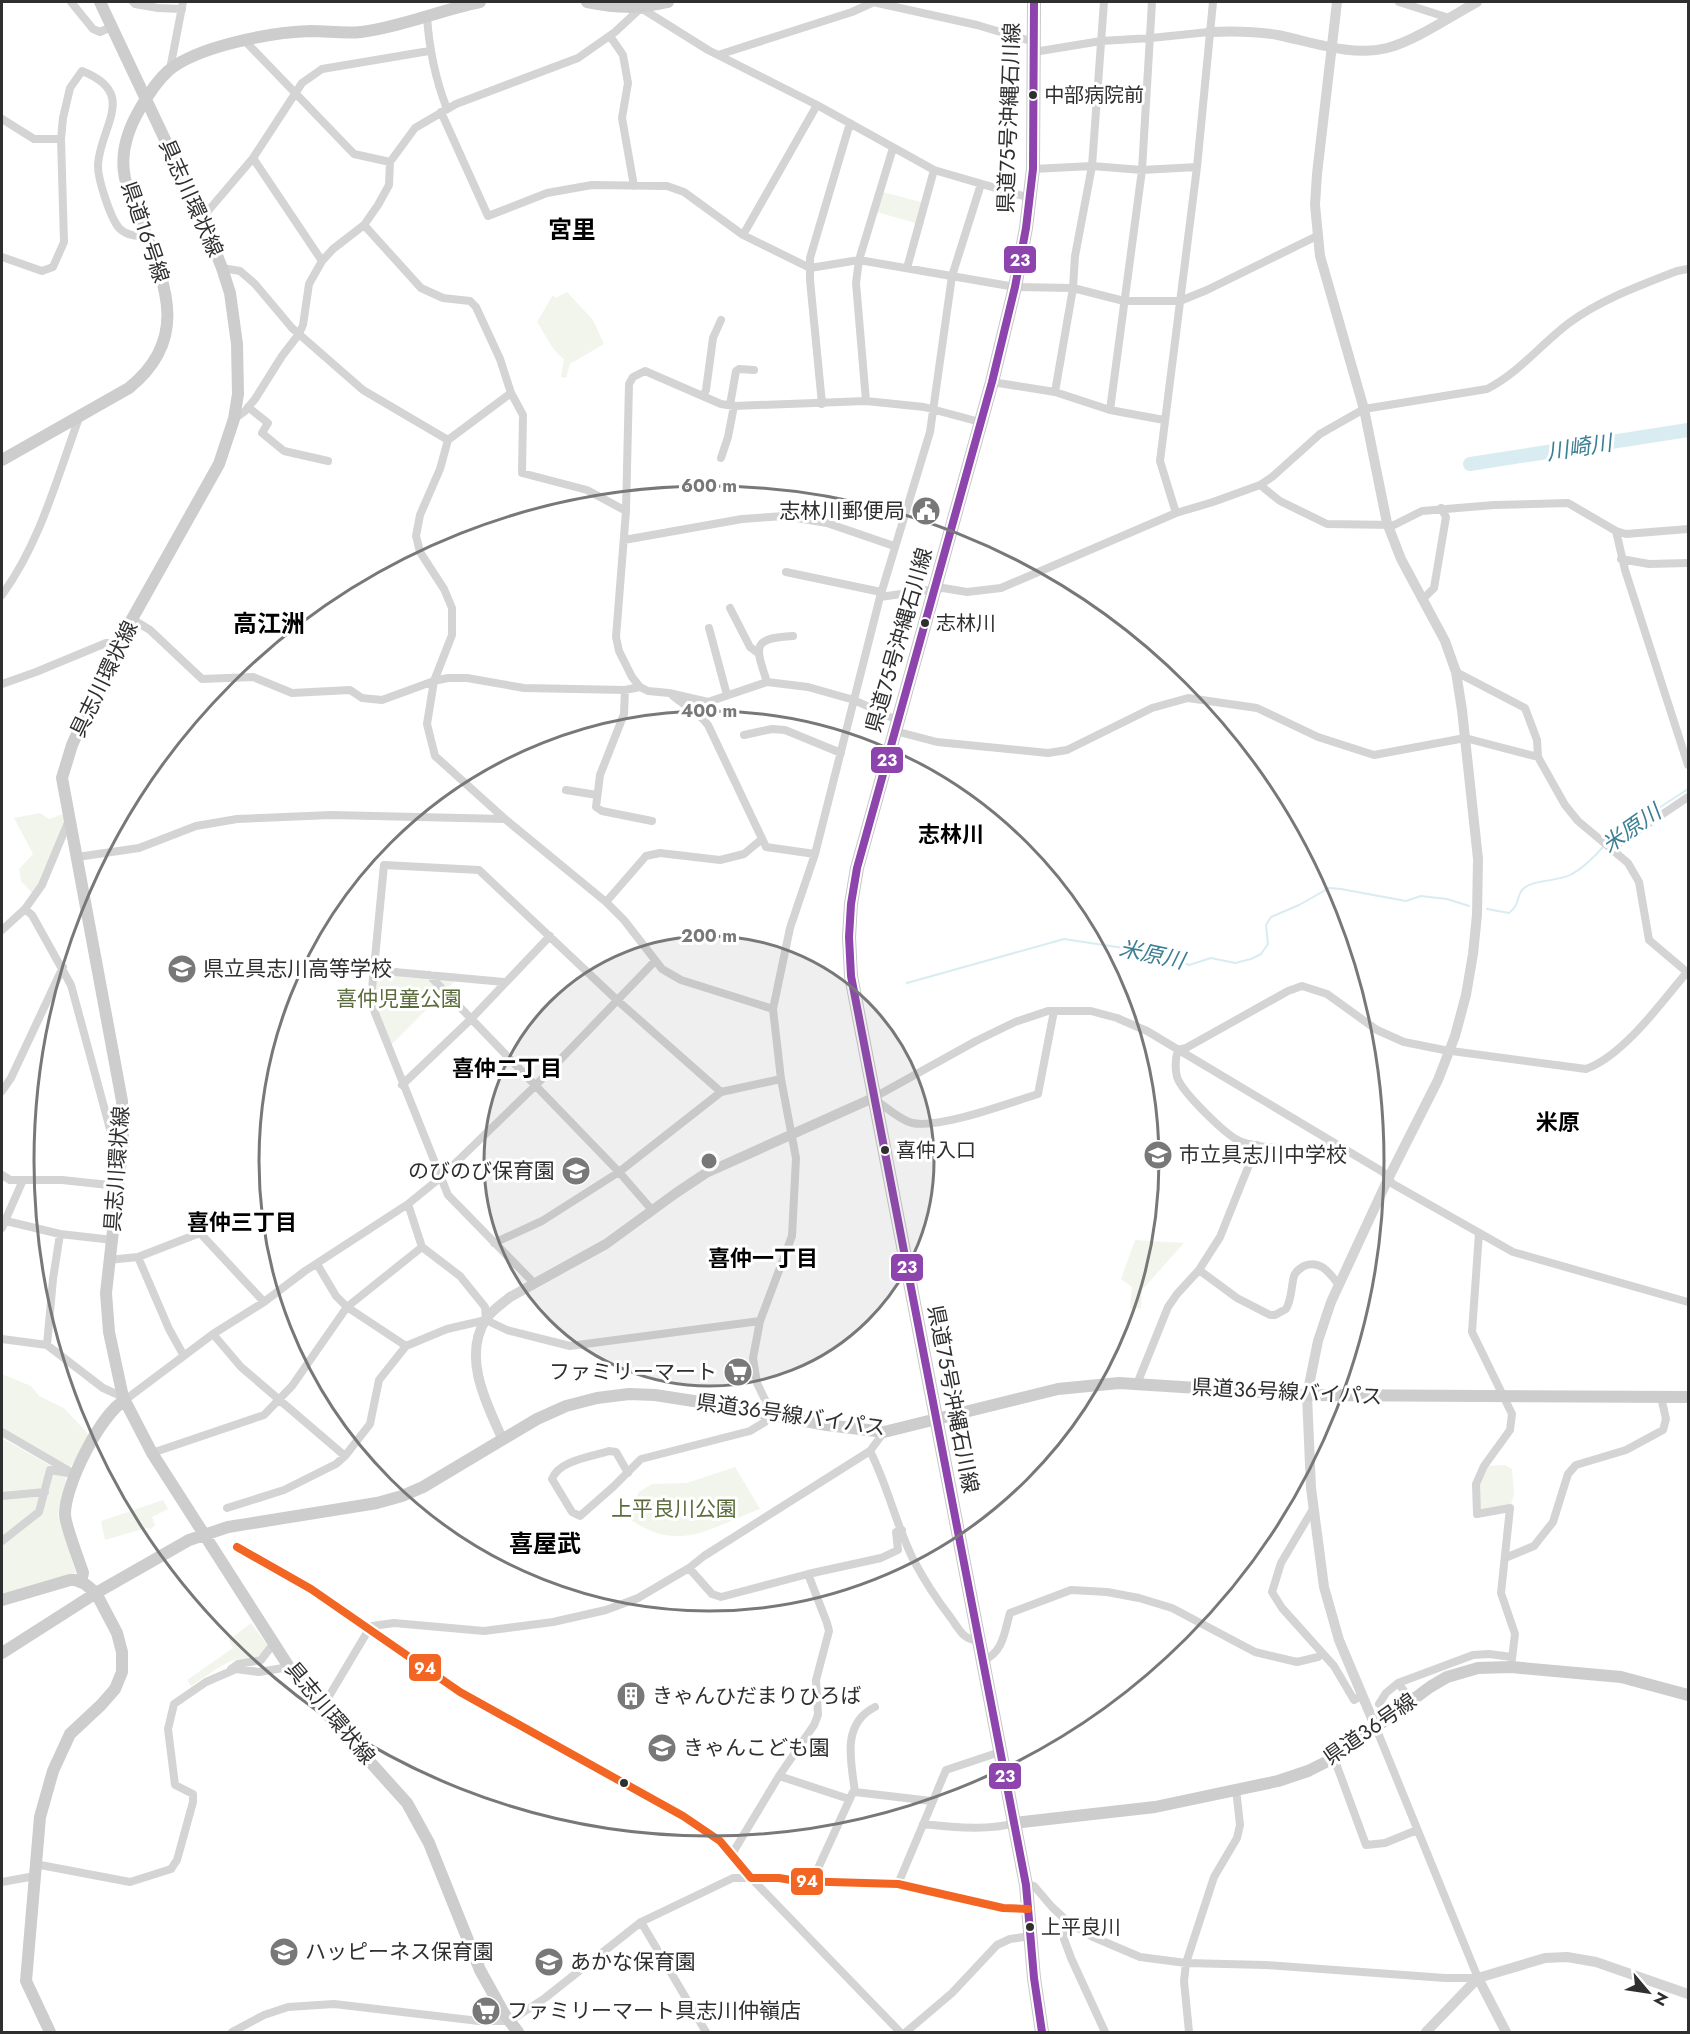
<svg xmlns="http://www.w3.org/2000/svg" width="1690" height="2034" font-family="Jost,'Noto Sans JP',sans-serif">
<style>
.green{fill:#f2f5ec}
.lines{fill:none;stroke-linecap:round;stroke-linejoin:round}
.stream{stroke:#d9ecf2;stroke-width:2}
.river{stroke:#d9ecf2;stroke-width:14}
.minor{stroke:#d4d4d4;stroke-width:8}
.tertiary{stroke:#d4d4d4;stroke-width:10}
.secondary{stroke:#cdcdcd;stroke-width:12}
.primary{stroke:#c7c7c7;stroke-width:14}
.bus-1-casing{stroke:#fff;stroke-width:12}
.bus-2-casing{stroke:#fff;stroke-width:12}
.bus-1{stroke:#8e44ad;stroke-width:8}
.bus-2{stroke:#f26522;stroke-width:8}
.ring{fill:none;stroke:#787878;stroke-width:3}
.bus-dot{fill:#2f2f2f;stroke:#fff;stroke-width:2}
.labels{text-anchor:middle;stroke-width:6;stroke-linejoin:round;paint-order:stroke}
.bus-label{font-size:20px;fill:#2f2f2f;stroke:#fff;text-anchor:start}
.street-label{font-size:21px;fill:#2f2f2f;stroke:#fff}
.poi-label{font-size:21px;fill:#2f2f2f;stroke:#fff;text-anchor:start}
.park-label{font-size:21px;fill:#5a6c3b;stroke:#fff}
.water-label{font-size:22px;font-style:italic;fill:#3b7f93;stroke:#fff}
.neighbourhood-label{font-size:22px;font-weight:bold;fill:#000;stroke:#fff}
.quarter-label{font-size:24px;font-weight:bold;fill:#000;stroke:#fff}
.centre{fill:#787878;stroke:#fff;stroke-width:3}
.ring-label{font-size:18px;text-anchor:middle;font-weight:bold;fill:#787878;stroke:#fff;stroke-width:6;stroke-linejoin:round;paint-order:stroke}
.line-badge{stroke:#fff;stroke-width:2}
.badge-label{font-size:16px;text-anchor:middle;font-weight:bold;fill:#fff}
</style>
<rect width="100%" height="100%" fill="#fff"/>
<path class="green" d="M879 191 925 203 919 224 873 211Z
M567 292 593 320 604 344 570 364 566 378 561 377 564 359C552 351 545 334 537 322L553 295 556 298Z
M69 812 35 896 21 881 19 869 33 854 14 818 40 813 49 819Z
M373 970 458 978 388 1048 375 1013Z
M1135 1240 1184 1243 1142 1290 1141 1308 1130 1309 1132 1287 1121 1279Z
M2 1374 31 1386 39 1396 64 1408 91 1437 69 1469 2 1429Z
M2 1438 67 1475 58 1515 76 1573 2 1594Z
M1505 1465 1512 1469 1514 1494 1510 1508 1477 1514 1476 1484 1484 1466Z
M735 1467 760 1509C709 1528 678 1555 627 1517L639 1492 652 1484 687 1483Z
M163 1500 168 1509 152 1517 155 1525 151 1529 146 1528 105 1540 101 1521Z
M251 1623 268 1646C256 1665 243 1654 227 1663 214 1669 203 1679 191 1686L187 1680 233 1648 229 1640Z"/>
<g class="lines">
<path class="stream" d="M1608 841 1688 789
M1487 909 1509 913C1520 905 1516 896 1523 889 1533 879 1559 882 1572 874 1583 868 1596 855 1604 846
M907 983 1064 939 1156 953 1189 965 1211 958 1235 963 1251 959 1261 954 1268 944 1266 925 1271 917 1299 905 1329 888 1341 889 1406 901 1421 896 1447 899 1469 906"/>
<path class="river" d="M1470 464 1688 430"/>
<path class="minor" d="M71 2 93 29 100 32 111 27
M133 2 135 4 158 8 182 9
M873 2 977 25 1034 42
M1399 2 1449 18
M641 8 708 50 817 105 934 170 1030 198
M427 16C429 49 435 78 447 109
M610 36 623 55 628 83 622 118 634 186
M244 40 354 154 390 162
M1034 52 1101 41 1151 38 1209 32
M718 55 852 12 874 2
M170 69 183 2
M441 112 488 216 547 193 592 185 667 186 684 192 743 235 810 268 859 260 1015 287 1073 288 1124 301H1180L1207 290 1317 236
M2 119 34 139H61
M253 158 322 261
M1033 169 1092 166 1142 170 1197 167
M202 218 253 158 302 83 322 69 429 51
M364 225 421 288 443 298 470 301 476 307 500 359 511 393 523 415 522 473 587 490 626 511
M743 235 817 105
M2 257 42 271 53 267 64 242 61 139 63 118 70 88 82 71C138 93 101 125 98 164 97 178 111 220 120 229 128 236 136 236 146 236
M222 268 240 271 255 284 292 328 363 390 448 440
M907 268 934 170
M992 382 1055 392 1110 410 1164 420
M1055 392 1073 288 1075 256 1092 166 1104 2
M511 393 448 440 440 469 420 515 416 536 420 552 444 589 452 608V635L434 681 427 724 435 756 505 819 606 902 624 920 662 969 681 980 773 1009
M703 396 706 390 713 338 721 320
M866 401 856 283 859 260 893 148
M822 404 810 280V258L850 123
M730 405 736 371 739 369 754 370
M248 407 268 423 262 433 284 451 328 461
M1110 410 1142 170 1152 2
M234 419 245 411 255 399 282 356 299 334 303 325 309 284 322 261 333 249 364 225 378 205 389 185 390 162 415 128 456 104 578 58 615 32 643 6
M721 458 728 437 734 406
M1260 485 1280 501 1327 524 1394 525 1422 511 1494 505 1568 503 1616 531 1626 534 1688 529
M1176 513 1160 461 1197 167 1213 2
M1616 531 1625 570 1688 765
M624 540 742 519 785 516 827 523 894 546
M1621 559 1649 564 1688 563
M786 572 881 592
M2 595C40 543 57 478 79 418
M880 597 943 588 967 592 1001 588 1176 513 1213 502 1260 485 1272 477 1320 434 1364 409 1487 389C1519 373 1541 344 1569 323 1602 299 1639 286 1677 271L1688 269
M1423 599 1434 588 1446 517 1441 508
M730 608 750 647 758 653
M132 619 150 630 202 679 253 677 292 693 350 690 362 698 382 700 434 681 448 678H467L524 688 625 690 640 687
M709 628 727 695
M1456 672 1525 708 1537 740 1538 757 1565 805 1578 821 1628 863 1639 882 1649 940 1688 973
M767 682C756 648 750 638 793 636
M2 684 36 672 106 643H119
M625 690 624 714 600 775 596 807 602 811 652 821
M671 694C684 706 698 711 708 725L766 847 815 854
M899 721 854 700 808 687 767 682 708 702 669 693 648 691 640 687 632 677 619 651 616 637 626 511 629 384 633 377 645 371 721 404 734 406 866 401 924 407 980 422
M895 731 937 742 1048 753 1067 750 1152 708 1188 698 1257 708 1318 737 1374 755 1465 738 1538 757
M744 735 772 729 785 730 841 753
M566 790 597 795
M1612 848 1688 797
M77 857 139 848 196 826 237 819 331 815 505 819
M606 902 646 856 660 853 720 860 744 854 762 839
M25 909 32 915 71 985 110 1129 123 1142
M2 930 25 909 42 885 69 820
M373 970 504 982
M429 975 619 1172 652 1210
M1054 1011 1038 1094C1009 1103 940 1129 912 1123 898 1119 885 1106 873 1098L976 1041 1015 1022 1048 1011H1091L1117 1018 1147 1031 1383 1172 1393 1184 1513 1252 1688 1302
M402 1085 471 1019 550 936
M2 1091 11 1078 63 967
M1331 1142 1325 1152C1303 1150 1262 1149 1242 1142 1227 1137 1182 1092 1177 1077 1175 1068 1175 1059 1178 1050L1186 1048 1288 991 1302 986 1327 994 1377 1030 1404 1042 1444 1050 1586 1069C1623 1056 1662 1002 1687 972
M2 1175 10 1180H62L118 1186
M408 1204 422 1247 460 1276 485 1307 486 1320
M2 1220 60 1234 113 1240
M2 1228 23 1180
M1479 1233 1472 1332 1512 1414 1510 1430 1484 1466 1476 1484 1477 1514 1510 1508 1501 1593 1515 1634 1511 1667
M494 1243 542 1221 619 1172 721 1092 781 1079
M138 1257 169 1329 184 1356
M108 1260 138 1257 200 1233 264 1302
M317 1264 336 1296 347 1307 406 1346
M1199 1270 1237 1298 1270 1315H1275L1286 1309C1292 1299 1291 1287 1294 1276 1296 1271 1299 1269 1304 1266 1321 1259 1330 1274 1339 1285
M534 1283 448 1195 375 1013 371 999 384 865 479 870 618 1001 721 1092
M213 1334 241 1367 345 1456
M2 1339 47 1345 103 1388 123 1397
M47 1345 53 1279 60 1234
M1137 1384 1168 1307 1177 1294 1199 1270 1220 1237 1257 1145
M125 1400 213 1334 264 1302 305 1271 408 1204 440 1178 535 1086 655 961
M2 1432 69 1471
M870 1451C888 1486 896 1525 913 1559 924 1580 937 1600 951 1618 959 1629 964 1641 978 1640
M152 1453 264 1415 292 1386 347 1307 422 1247
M628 1473 616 1452 609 1451C591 1457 559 1460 552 1479L572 1512 580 1516 613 1487 641 1459 750 1431 765 1422 768 1415 767 1404 757 1383 753 1358 760 1321 792 1236 796 1158 781 1079 773 1009 790 928 815 854 880 597 930 432 952 276 981 184
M2 1496 45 1492
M227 1508 284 1490 336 1464 345 1456 370 1424 379 1380 406 1346 447 1329 486 1320 507 1330 570 1346 760 1321
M1313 1509 1281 1563 1272 1592 1282 1608 1334 1666 1354 1700 1361 1696
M2 1541 39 1512 50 1470 74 1474
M237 1547 311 1589 460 1692 586 1762
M1505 1558 1534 1546 1553 1522 1568 1474 1576 1465 1626 1450 1663 1430 1666 1419 1661 1397
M689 1568 712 1594 721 1597 808 1574 881 1558 898 1550 896 1532 902 1530
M365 1627 394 1623 484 1631 553 1622 606 1610 638 1598 689 1568 704 1556 870 1451 884 1432
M983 1661C1004 1651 1004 1633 1010 1613L1071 1590 1107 1592 1139 1598 1172 1608 1255 1652 1297 1662 1318 1657 1322 1654
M231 1669 238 1664 261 1660 274 1643
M1398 1683 1411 1700
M1379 1704 1386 1693 1398 1683 1473 1655 1489 1654 1512 1657
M322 1708 369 1629
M1334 1758 1366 1845 1385 1843 1417 1830
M779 1776 849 1799
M855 1792 931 1801
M923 1824C948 1827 990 1831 1014 1823
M706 1832 720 1841 751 1878H779L797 1881
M732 1854 779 1776 814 1725 818 1715 816 1680 829 1631 827 1623 808 1574
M35 1864 130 1882 171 1869 177 1860 193 1802V1794L175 1785 168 1729 174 1704 206 1682 236 1669 259 1672 289 1667
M2 1882 35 1876
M815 1882 814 1877 853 1792H855C851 1761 841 1724 875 1707
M898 1884 946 1770 1000 1752
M1026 1885 1034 1886 1052 1907 1068 1922 1093 1937 1140 1957 1186 1963 1265 1965 1445 1978H1478L1376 1728
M641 1922 706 2032
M1068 1922 1064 1939 1071 1958 1105 2032
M232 2032 264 2015 288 2007 334 2004 479 2021H510L545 1998 641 1922 733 1878H751L900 2032
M906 2032 952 1993 997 1945 1010 1939 1031 1936
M1189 2032 1184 1981 1186 1963 1214 1877 1237 1838 1240 1825 1236 1789"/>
<path class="tertiary" d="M1337 2 1317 174 1315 205 1320 256 1364 409 1387 523 1401 559 1445 641 1456 672 1462 710 1478 859 1477 915 1473 954 1466 995 1455 1036 1438 1080 1388 1179 1331 1302 1318 1341 1307 1395 1311 1488 1324 1587 1339 1640 1376 1728
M1209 32C1232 31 1255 31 1278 35 1312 42 1352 57 1387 48 1413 42 1453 15 1477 2
M502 1438C486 1403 462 1356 486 1319 492 1310 502 1304 510 1297L606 1244 676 1193 706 1173 873 1098
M586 1762 683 1816 706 1832
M797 1881 898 1884 1003 1908 1028 1909
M1478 1978 1506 2032
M1426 2032 1478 1978 1545 1958 1567 1957 1596 1962 1688 1994"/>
<path class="secondary" d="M100 2 202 218 222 268 230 293 237 344 238 394 234 419 219 464 118 644 72 745 62 778 122 1101 123 1142 106 1293 109 1332 123 1397 152 1453 289 1667 308 1693 407 1803 429 1843 480 1970 505 2015 518 2032
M587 2C618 8 637 9 668 2
M2 460 129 388C195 335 161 276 137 211 132 199 125 185 124 172 121 150 129 127 141 107 148 95 157 81 168 71 197 46 273 32 311 31 328 31 344 34 361 32 402 27 440 10 480 2
M81 1582 83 1573C79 1560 65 1525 65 1514 65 1485 100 1415 125 1400
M2 1600 70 1580H75L85 1584 96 1593 117 1633 122 1652V1672L115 1689 101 1705 70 1734 53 1771 40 1817 26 1981 50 2032
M2 1653 96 1593 189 1540 228 1527 377 1503 402 1496 423 1487 537 1419 566 1406 597 1398 629 1394 655 1395 700 1402 827 1425 884 1432 1058 1389 1119 1383 1307 1395 1688 1397
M1014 1823 1155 1807 1278 1781 1308 1771 1334 1758 1430 1687 1447 1677 1478 1668 1511 1667 1621 1677 1688 1695"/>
<path class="primary" d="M1034 2 1033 169 1026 228 1015 287 992 382 857 868 851 904 849 937 851 976 1026 1885 1034 1978 1042 2032"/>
<g class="bus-1-casing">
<path id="bus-1" d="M1034 2 1033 169 1026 228 1015 287 992 382 857 868 851 904 849 937 851 976 1026 1885 1034 1978 1042 2032"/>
</g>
<g class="bus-2-casing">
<path id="bus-2" d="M237 1547 311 1589 460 1692 683 1816 720 1841 751 1878H779L797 1881 898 1884 1003 1908 1028 1909"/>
</g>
<use href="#bus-1" class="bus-1"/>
<use href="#bus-2" class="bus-2"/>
</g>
<circle cx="709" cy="1161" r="225" fill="#787878" fill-opacity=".12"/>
<g class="ring">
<circle cx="709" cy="1161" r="225"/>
<circle cx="709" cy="1161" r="450"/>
<circle cx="709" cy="1161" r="675"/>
</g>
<defs>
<g id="civic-disc" transform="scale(1.5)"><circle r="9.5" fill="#787878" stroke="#fff"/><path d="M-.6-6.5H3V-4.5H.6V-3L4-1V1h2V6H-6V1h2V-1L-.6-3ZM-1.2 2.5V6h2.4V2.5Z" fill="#fff"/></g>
<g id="school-disc" transform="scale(1.5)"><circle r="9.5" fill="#787878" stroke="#fff"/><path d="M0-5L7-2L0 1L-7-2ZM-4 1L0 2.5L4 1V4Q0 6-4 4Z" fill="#fff"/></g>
<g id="supermarket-disc" transform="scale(1.5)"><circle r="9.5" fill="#787878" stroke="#fff"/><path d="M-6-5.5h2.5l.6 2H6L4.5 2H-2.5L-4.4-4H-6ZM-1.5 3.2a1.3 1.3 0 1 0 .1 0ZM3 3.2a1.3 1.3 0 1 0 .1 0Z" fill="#fff"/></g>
<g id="building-disc" transform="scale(1.5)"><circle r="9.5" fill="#787878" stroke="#fff"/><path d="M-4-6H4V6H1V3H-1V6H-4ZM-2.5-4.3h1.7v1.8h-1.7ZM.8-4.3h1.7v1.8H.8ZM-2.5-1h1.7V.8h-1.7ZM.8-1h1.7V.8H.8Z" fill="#fff"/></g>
</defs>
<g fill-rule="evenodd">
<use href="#civic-disc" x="926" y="511"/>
<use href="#school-disc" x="182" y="969"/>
<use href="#school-disc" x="1158" y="1155"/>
<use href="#school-disc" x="576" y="1171"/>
<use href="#supermarket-disc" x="738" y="1372"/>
<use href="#building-disc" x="631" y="1696"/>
<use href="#school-disc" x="662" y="1748"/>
<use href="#school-disc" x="284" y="1952"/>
<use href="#school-disc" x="549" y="1962"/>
<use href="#supermarket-disc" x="486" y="2011"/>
</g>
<g class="bus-dot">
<circle cx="1033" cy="95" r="5"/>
<circle cx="925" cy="623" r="5"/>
<circle cx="885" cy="1150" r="5"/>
<circle cx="624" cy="1783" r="5"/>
<circle cx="1030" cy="1927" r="5"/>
</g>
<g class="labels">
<g class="bus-label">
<text x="1044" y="102">中部病院前</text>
<text x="936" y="630">志林川</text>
<text x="896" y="1157">喜仲入口</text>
<text x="1041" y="1934">上平良川</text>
</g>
<g class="street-label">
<text transform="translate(1009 118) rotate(-88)" y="7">県道75号沖縄石川線</text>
<text transform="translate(191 198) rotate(66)" y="7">具志川環状線</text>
<text transform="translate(145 232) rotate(71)" y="7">県道16号線</text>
<text transform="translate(899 640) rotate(-74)" y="7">県道75号沖縄石川線</text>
<text transform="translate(104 679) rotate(-64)" y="7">具志川環状線</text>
<text transform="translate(117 1169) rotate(-86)" y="7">具志川環状線</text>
<text transform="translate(1287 1392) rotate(3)" y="7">県道36号線バイパス</text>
<text transform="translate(953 1399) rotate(79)" y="7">県道75号沖縄石川線</text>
<text transform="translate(791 1415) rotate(8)" y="7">県道36号線バイパス</text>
<text transform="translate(330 1713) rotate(50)" y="7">具志川環状線</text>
<text transform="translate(1370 1729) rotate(-35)" y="7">県道36号線</text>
</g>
<g class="poi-label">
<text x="905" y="518" text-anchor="end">志林川郵便局</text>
<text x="203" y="976">県立具志川高等学校</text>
<text x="1179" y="1162">市立具志川中学校</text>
<text x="555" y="1178" text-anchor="end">のびのび保育園</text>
<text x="717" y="1379" text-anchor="end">ファミリーマート</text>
<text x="652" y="1703">きゃんひだまりひろば</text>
<text x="683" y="1755">きゃんこども園</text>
<text x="305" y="1959">ハッピーネス保育園</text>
<text x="570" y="1969">あかな保育園</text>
<text x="507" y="2018">ファミリーマート具志川仲嶺店</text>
</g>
<g class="park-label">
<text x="399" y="1006">喜仲児童公園</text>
<text x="674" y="1516">上平良川公園</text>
</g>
<g class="water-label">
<text transform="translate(1579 447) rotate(-9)" y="8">川崎川</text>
<text transform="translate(1631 828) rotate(-35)" y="8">米原川</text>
<text transform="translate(1152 954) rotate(12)" y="8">米原川</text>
</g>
<g class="neighbourhood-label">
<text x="951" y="842">志林川</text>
<text x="507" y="1076">喜仲二丁目</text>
<text x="1558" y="1130">米原</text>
<text x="242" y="1230">喜仲三丁目</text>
<text x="763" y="1266">喜仲一丁目</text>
</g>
<g class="quarter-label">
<text x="572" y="238">宮里</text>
<text x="269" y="632">高江洲</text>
<text x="545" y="1552">喜屋武</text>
</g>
</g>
<circle cx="709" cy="1161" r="9" class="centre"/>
<g class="ring-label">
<text x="709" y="492">600 m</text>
<text x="709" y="717">400 m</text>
<text x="709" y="942">200 m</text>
</g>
<g class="line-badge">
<rect x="1003" y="245" width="34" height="29" rx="6" fill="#8e44ad"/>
<rect x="870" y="746" width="34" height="28" rx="6" fill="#8e44ad"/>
<rect x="890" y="1253" width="34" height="29" rx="6" fill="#8e44ad"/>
<rect x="408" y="1653" width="34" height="29" rx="6" fill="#f26522"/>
<rect x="988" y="1762" width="34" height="28" rx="6" fill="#8e44ad"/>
<rect x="790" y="1867" width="34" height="29" rx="6" fill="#f26522"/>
</g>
<g class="badge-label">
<text x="1020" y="266">23</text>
<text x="887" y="766">23</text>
<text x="907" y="1273">23</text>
<text x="425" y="1674">94</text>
<text x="1005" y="1782">23</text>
<text x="807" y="1887">94</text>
</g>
<rect width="1690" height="2034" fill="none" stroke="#2f2f2f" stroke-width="6"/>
<g transform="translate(1648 1992) rotate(119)" stroke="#ffffff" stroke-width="4.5" paint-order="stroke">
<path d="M0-4.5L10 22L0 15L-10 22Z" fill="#2f2f2f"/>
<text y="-9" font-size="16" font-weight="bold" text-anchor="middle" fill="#2f2f2f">N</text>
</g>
</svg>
